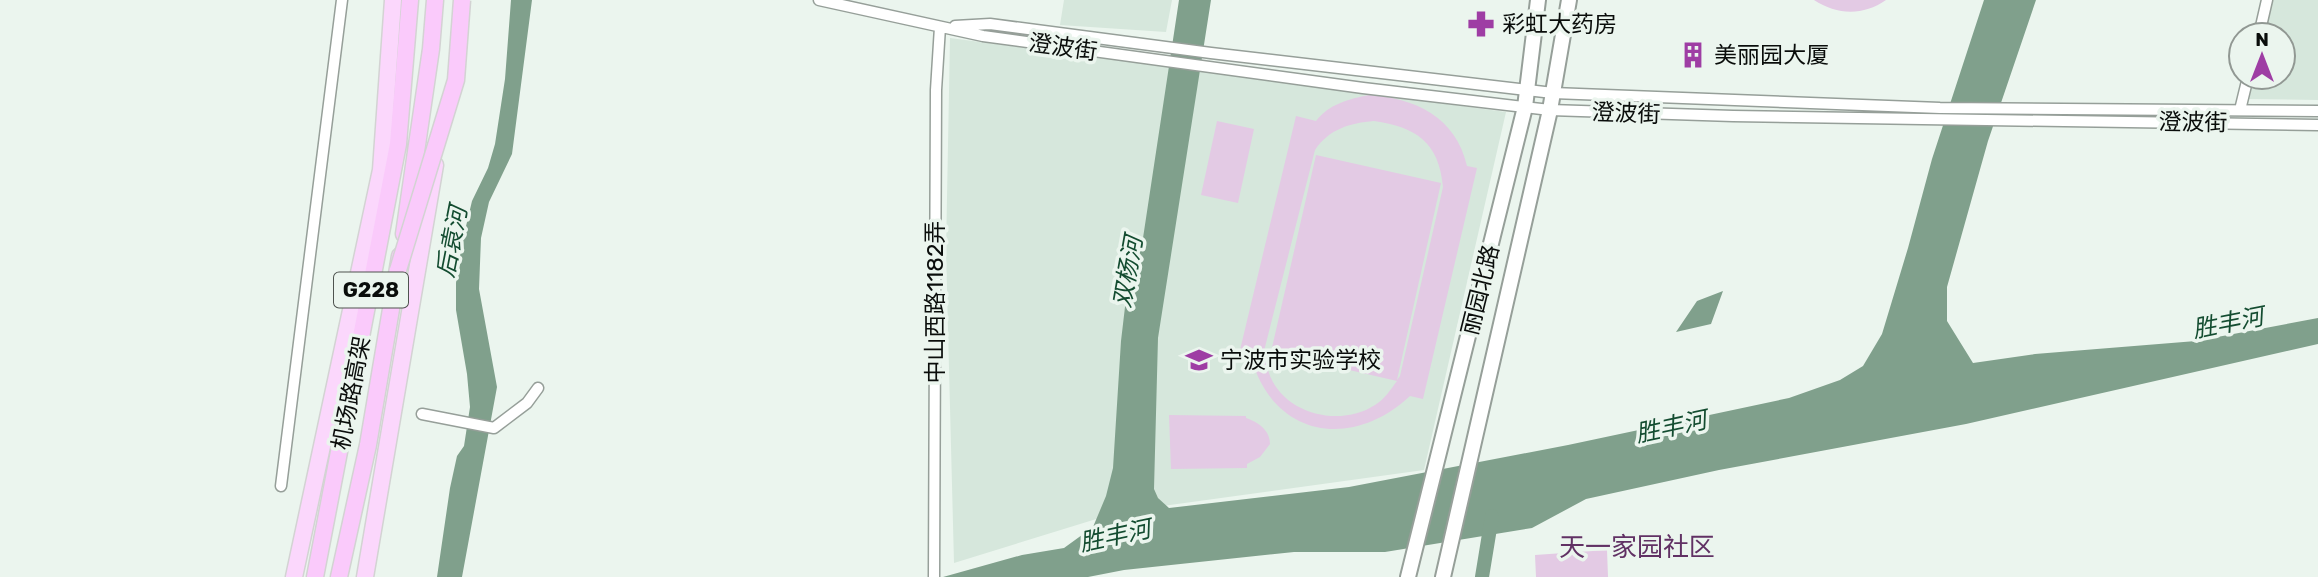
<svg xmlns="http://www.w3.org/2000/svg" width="2318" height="577" font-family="Rubik,'Noto Sans SC',sans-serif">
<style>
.built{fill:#d6e7dc}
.green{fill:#e3cae4;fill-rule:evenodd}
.water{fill:#80a08c}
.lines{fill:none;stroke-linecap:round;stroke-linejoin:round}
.canal{stroke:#80a08c;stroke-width:14}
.minor-casing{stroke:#969f99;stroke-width:13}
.secondary-casing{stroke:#969f99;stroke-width:18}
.primary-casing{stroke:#d3d3d3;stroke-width:19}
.trunk-casing{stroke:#d3d3d3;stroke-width:19}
.minor{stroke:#fff;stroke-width:10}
.secondary{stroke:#fff;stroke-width:14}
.primary{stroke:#fbd7fc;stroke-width:16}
.trunk{stroke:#facafb;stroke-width:16}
.trunk-bridge-casing{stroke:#d3d3d3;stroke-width:19;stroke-linecap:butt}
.trunk-bridge{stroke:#facafb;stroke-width:16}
.labels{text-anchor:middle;stroke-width:7;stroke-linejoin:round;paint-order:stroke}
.shield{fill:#ebf5ee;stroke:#4e534f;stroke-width:2}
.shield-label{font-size:21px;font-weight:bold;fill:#0a0d0b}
.poi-label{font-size:23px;fill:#0a0d0b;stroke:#ebf5ee;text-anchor:start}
.street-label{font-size:23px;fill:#0a0d0b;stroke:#ebf5ee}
.water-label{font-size:24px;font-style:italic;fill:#134c30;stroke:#ebf5ee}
.quarter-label{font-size:26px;fill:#613164;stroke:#ebf5ee}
</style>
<rect width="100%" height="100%" fill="#ebf5ee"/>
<path class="built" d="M1064 0H1172L1166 32 1060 25Z
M2273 0H2318V100L2249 99 2254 77H2283V35H2265Z
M950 38 1506 112 1424 470 1119 512 954 563 946 251Z"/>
<path class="green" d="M1814 0H1886C1863 16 1837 15 1814 0Z
M1369 95C1415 98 1456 117 1467 166L1477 168 1423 399 1410 396C1350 452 1270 436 1250 353L1240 350 1296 116 1316 121C1329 104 1349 99 1369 95ZM1374 121C1416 127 1439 142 1443 187L1400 376 1397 380 1441 183 1316 155 1271 352 1397 381C1391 389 1384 400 1375 405 1340 428 1283 414 1269 373 1266 366 1266 358 1264 351L1315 150C1329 129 1350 123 1374 121Z
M1217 121 1254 129 1238 203 1201 195Z
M1169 415 1246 416V418C1258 422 1270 430 1270 444L1260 457 1247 464V468L1171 469Z
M1607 550 1608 577H1536L1535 555Z"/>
<path class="water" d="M511 0H532L512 154 489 202 481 238 479 289 497 387 462 577H437L450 488 457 456 464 446 470 407 467 374 456 310V283L462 243 472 201 488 168 495 144 505 79Z
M1179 0H1211L1158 338 1154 489 1158 498 1169 508 1349 487 1568 445 1789 398 1840 380 1863 366 1882 334 1908 248 1932 159 1984 0H2036L1988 141 1947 287V321L1973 363 2035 354 2196 341 2318 318V344L1966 424 1719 470 1586 499 1532 528 1385 552H1294L1124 570 1088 577H943L1022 555 1064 548 1093 527 1106 496 1113 468 1121 341 1127 290 1143 238Z
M1723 291 1711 324 1676 332 1697 301Z"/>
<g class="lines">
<path class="canal" d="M1482 577 1492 516"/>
<g class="minor-casing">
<path id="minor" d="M819 0 983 36 1363 88 1550 110 1733 116 2318 125
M955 26 990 24 1211 53 1553 93 1940 108 2318 111
M2259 35 2267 0
M2240 110 2248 77
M422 414 494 428 527 403 538 388
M281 486 342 0
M934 577 936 90 940 27"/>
</g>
<g class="secondary-casing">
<path id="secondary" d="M1408 577 1525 107 1538 0
M1443 577 1550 110 1569 0"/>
</g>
<g class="primary-casing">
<path id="primary" d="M294 577 381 170 393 0
M365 577 435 165"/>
</g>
<g class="trunk-casing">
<path id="trunk" d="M404 234 431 49 435 0
M315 577 398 144 410 0
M339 577 368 445 400 256"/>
</g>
<use href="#minor" class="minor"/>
<use href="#secondary" class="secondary"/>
<use href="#primary" class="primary"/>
<use href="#trunk" class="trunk"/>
<g class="trunk-bridge-casing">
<path id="trunk-bridge" d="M398 270 456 80 462 0"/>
</g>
<use href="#trunk-bridge" class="trunk-bridge"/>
</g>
<defs>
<g id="pharmacy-bare" transform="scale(2.1)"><path d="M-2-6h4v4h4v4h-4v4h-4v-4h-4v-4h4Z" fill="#9e3da4" stroke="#ebf5ee" stroke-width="2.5" paint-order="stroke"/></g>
<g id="building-bare" transform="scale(2.1)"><path d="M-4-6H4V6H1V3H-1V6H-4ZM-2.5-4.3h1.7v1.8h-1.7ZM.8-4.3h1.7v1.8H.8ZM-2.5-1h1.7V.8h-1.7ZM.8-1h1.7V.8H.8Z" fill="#9e3da4" stroke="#ebf5ee" stroke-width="2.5" paint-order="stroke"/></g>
<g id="school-bare" transform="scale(2.1)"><path d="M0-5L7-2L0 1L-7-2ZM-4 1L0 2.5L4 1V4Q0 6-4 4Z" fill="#9e3da4" stroke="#ebf5ee" stroke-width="2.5" paint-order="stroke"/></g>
</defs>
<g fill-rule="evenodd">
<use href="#pharmacy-bare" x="1481" y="24"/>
<use href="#building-bare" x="1693" y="55"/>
<use href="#school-bare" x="1199" y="360"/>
</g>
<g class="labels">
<rect class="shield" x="334" y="272.5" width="74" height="35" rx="5"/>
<g class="shield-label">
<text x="371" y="297">G228</text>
</g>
<g class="poi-label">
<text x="1502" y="32">彩虹大药房</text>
<text x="1714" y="63">美丽园大厦</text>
<text x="1220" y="368">宁波市实验学校</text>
</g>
<g class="street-label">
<text transform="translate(1063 47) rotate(8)" y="8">澄波街</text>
<text transform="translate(1626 113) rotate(2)" y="8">澄波街</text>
<text transform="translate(2193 122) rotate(1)" y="8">澄波街</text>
<text transform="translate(1480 290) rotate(-76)" y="8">丽园北路</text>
<text transform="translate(935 302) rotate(-90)" y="8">中山西路1182弄</text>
<text transform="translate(351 393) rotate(-79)" y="8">机场路高架</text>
</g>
<g class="water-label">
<text transform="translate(452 242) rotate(-79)" y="8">后袁河</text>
<text transform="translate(1128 272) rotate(-80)" y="8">双杨河</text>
<text transform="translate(2228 323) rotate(-11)" y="8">胜丰河</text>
<text transform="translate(1671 427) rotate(-12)" y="8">胜丰河</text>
<text transform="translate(1115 536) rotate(-12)" y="8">胜丰河</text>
</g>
<g class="quarter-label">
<text x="1637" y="556">天一家园社区</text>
</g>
</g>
<g transform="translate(2262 56)"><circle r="33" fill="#ebf5ee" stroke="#919893" stroke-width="2"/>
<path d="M0-5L12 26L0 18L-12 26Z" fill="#9e3da4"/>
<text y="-10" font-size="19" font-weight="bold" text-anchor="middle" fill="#0a0d0b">N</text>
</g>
</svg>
